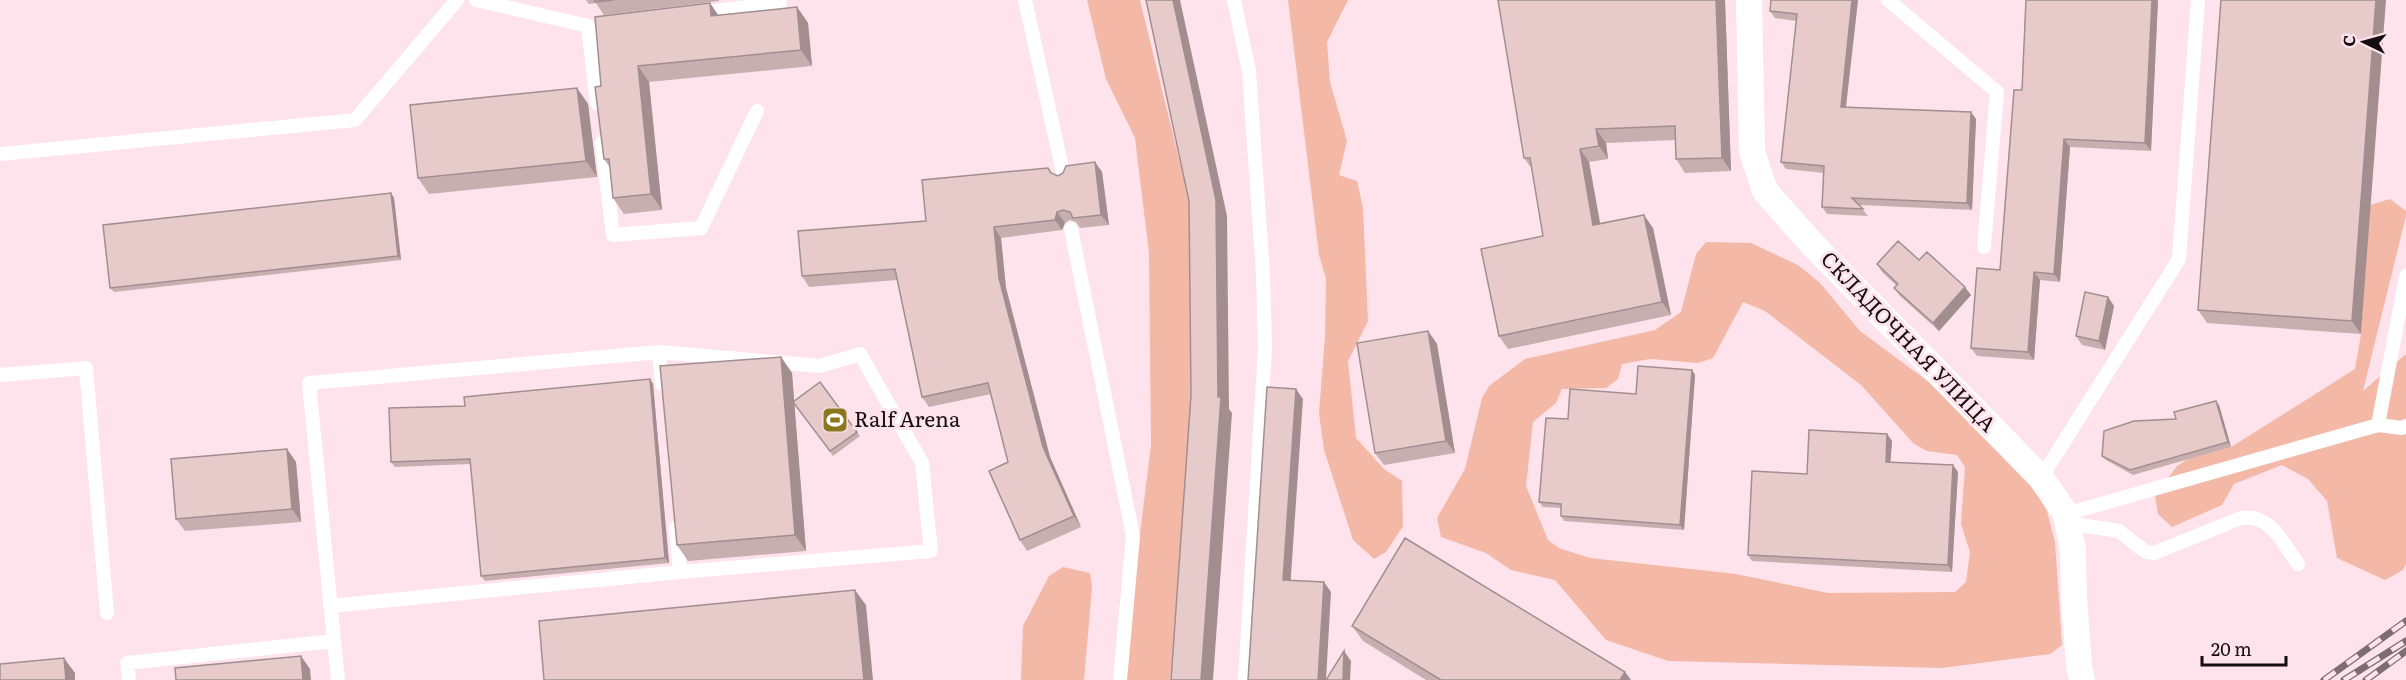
<svg xmlns="http://www.w3.org/2000/svg" width="2406" height="680" font-family="Literata,serif">
<style>
.green{fill:#f4b8a7;fill-rule:evenodd}
.lines{fill:none;stroke-linecap:round;stroke-linejoin:round}
.service{stroke:#fff;stroke-width:14}
.minor{stroke:#fff;stroke-width:26}
.rail-casing{stroke:#7d6d72;stroke-width:7}
.rail{stroke:#fee3ec;stroke-width:4.5;stroke-dasharray:14;stroke-linecap:butt}
.wall{fill:#c7afaf}
.shaded-wall{fill:#a28e8e}
.building{fill:#e7cbcb;stroke:#a28e8e;stroke-width:1.5}
.labels{text-anchor:middle;stroke-width:6;stroke-linejoin:round;paint-order:stroke}
.street-label{font-size:21px;fill:#150d10;stroke:#fee3ec}
.poi-label{font-size:21px;fill:#150d10;stroke:#fee3ec;text-anchor:start}
</style>
<rect width="100%" height="100%" fill="#fee3ec"/>
<path class="green" d="M1087 0H1140L1190 204 1191 448 1170 680H1122L1151 445 1149 253 1135 138 1106 79Z
M1288 0H1348L1327 42 1330 82 1347 141 1339 175 1357 181 1363 208 1368 321 1348 361 1356 438 1384 469 1402 481 1403 526 1386 552 1374 559 1353 540 1324 450 1319 413 1325 337 1326 279 1319 255Z
M2390 199 2406 211V216L2363 391 2406 354V564L2403 570 2385 580 2337 558 2327 501 2308 479 2282 465 2234 484 2222 505 2172 527 2158 514 2155 496 2177 466 2188 459 2231 447 2355 369 2361 334 2370 205Z
M1706 242 1751 243 1798 265 1820 283 1860 331 1937 388 2032 485 2047 511 2055 542 2062 645 2050 654 1942 668 1668 661 1606 640 1555 580 1511 570 1486 553 1441 537 1437 518 1465 469 1482 398 1489 386 1525 359 1655 330 1681 312 1696 254ZM1743 302 1765 311 1861 385 1914 444 1927 451 1957 455 1965 467 1961 524 1970 552 1966 582 1955 592 1828 593 1736 574 1590 558 1559 548 1548 540 1526 486 1533 422 1556 403 1562 389 1606 388 1618 379 1622 364 1650 359 1698 363 1713 358Z
M1063 567 1090 573 1092 588 1084 680H1021L1023 626 1049 576Z"/>
<g class="lines">
<path class="service" d="M476 0 588 26 597 103
M1025 0 1064 177
M1234 0 1249 71 1263 275 1265 348 1245 680
M1888 0 1997 92 1984 247
M698 13 780 3
M602 143 613 235 701 228 757 111
M0 154 355 120 457 0
M1071 229 1133 536 1120 680
M0 375 86 368 107 613
M2378 425 2406 276
M2041 478 2179 259 2198 0
M2066 514 2378 425 2402 428 2406 426
M2068 523 2119 531 2146 552 2154 553 2241 518C2270 513 2283 543 2298 564
M676 528 680 572
M330 606 680 572 931 551 922 463 860 354 820 366 659 352
M334 641 309 383 659 352 662 384
M129 680 127 663 334 641 338 680"/>
<path class="minor" d="M1749 0 1752 152 1765 191 1813 245 2041 478 2066 514 2073 550 2074 599 2079 665 2082 680"/>
<g class="rail-casing">
<path id="rail" d="M2324 680 2406 621
M2344 680 2406 641
M2366 680 2406 651"/>
</g>
<use href="#rail" class="rail"/>
</g>
<path class="wall" d="M586 0H719V1L604 15 596 3 589 4Z
M1725 0 1731 171 1685 173 1676 159 1675 140 1606 143 1608 159 1589 162 1600 224 1653 228 1671 315 1508 349 1499 336 1543 236 1532 169 1524 158Z
M1771 0H1858L1846 107 1976 119 1972 210 1859 205 1868 216 1827 214 1822 207 1824 173 1786 169 1781 162 1797 21 1775 18 1770 11Z
M2026 0H2158L2151 151 2070 147 2060 282 2040 280 2034 360 1977 356 1971 348 2000 270 2022 90Z
M2221 0 2361 334 2207 323 2198 310Z
M797 7 808 23 812 66 649 82 662 210 624 214 613 198 610 168 604 159 601 86 718 15Z
M577 88 588 104 597 177 429 194 418 178Z
M1095 162 1102 172 1109 225 1080 228 1076 222 1070 220 1065 223 1062 230 1001 238 1006 288 1050 457 1081 527 1027 551 1020 540 1008 462 991 394 929 407 922 397 897 280 809 287 802 276 926 221 1052 174 1058 176Z
M391 193 394 198 401 260 114 292 110 288Z
M1877 264 1971 295 1939 331 1900 296 1894 288 1897 286 1882 272Z
M2108 297 2114 306 2105 350 2082 345 2076 336Z
M1428 331 1437 344 1455 453 1384 465 1375 453Z
M781 357 792 373 794 401 820 382 860 436 833 456 794 403 806 551 688 561 677 545Z
M1692 370 1695 375 1684 530 1564 521 1561 516V508L1543 507 1539 502 1568 419 1636 394Z
M650 379 653 384 669 563 485 581 481 576 471 464 395 467 391 462 465 406Z
M2219 405 2231 447 2133 475 2106 460 2102 456 2176 419Z
M1887 434 1892 441 1890 462 1958 472 1952 572 1752 561 1748 555 1807 474Z
M287 449 296 462 301 522 185 531 176 519Z
M1352 626 1625 672 1631 680H1426L1363 641Z"/>
<path class="shaded-wall" d="M1173 0H1180L1227 216 1229 409 1232 413 1213 680H1201L1218 397Z
M1716 0H1725L1731 171 1722 158Z
M1852 0H1858L1845 114 1841 107Z
M2152 0H2158L2151 151 2145 143Z
M2376 0H2386L2361 334 2352 321Z
M710 3 721 19 711 16Z
M797 7 808 23 812 66 801 50Z
M638 66 649 82 662 210 651 194Z
M577 88 588 104 597 177 586 161Z
M1971 112 1976 119 1972 210 1967 203Z
M1596 129 1606 143 1608 159 1599 146Z
M2064 139 2070 147 2060 282 2054 274Z
M1580 149 1589 162 1603 239 1593 225Z
M1095 162 1102 172 1109 225 1101 215Z
M391 193 394 198 401 260 398 256Z
M1057 212 1065 223 1062 230 1055 220Z
M1644 215 1653 228 1671 315 1662 302Z
M994 227 1001 238 1006 288 1050 457 1081 527 1074 516 1043 447 999 278Z
M2034 272 2040 280 2034 360 2028 352Z
M1965 287 1971 295 1939 331 1933 323Z
M2108 297 2114 306 2105 350 2099 341Z
M1428 331 1437 344 1455 453 1446 441Z
M781 357 792 373 806 551 795 535Z
M1692 370 1695 375 1684 530 1680 525Z
M650 379 653 384 669 563 665 558Z
M1296 389 1303 399 1290 590 1283 580Z
M2216 401 2219 405 2231 447 2228 442Z
M1887 434 1892 441 1890 468 1886 462Z
M287 449 296 462 301 522 292 509Z
M1953 465 1958 472 1952 572 1948 565Z
M1324 582 1331 592 1326 680H1318Z
M855 590 866 605 873 680H864Z
M1344 651 1351 661 1350 680H1343Z
M301 656 310 669 311 680H303Z
M64 658 75 673V680H66Z
M1625 672 1631 680H1620Z"/>
<path class="building" d="M595 0H614L595 2Z
M1146 0H1173L1216 200 1218 397H1221L1201 680H1171L1191 395 1189 201Z
M1498 0H1716L1722 158 1676 159 1675 126 1596 129 1599 146 1580 149 1593 225 1644 215 1662 302 1499 336 1481 249 1543 236 1530 158H1524Z
M1771 0H1852L1841 107 1971 112 1967 203 1852 198 1863 209 1822 207 1824 166 1781 162 1797 14 1770 11Z
M2026 0H2152L2145 143 2064 139 2054 274 2034 272 2028 352 1971 348 1977 268 2000 270 2014 90H2022Z
M2221 0H2376L2352 321 2198 310Z
M710 3 711 16 797 7 801 50 638 66 651 194 613 198 609 159H604L595 87 601 86 595 17Z
M577 88 586 161 418 178 410 105Z
M1095 162 1101 215 1073 218 1070 212 1063 210 1057 212 1055 220 994 227 999 278 1043 447 1074 516 1020 540 989 471 1008 462 988 383 922 397 895 269 802 276 798 231 926 221 922 180 1048 168 1051 173 1058 176 1063 173 1066 166Z
M391 193 398 256 110 288 103 225Z
M1898 241 1919 260 1927 252 1965 287 1933 323 1894 288 1898 284 1877 264Z
M2085 292 2108 297 2099 341 2076 336Z
M1428 331 1446 441 1375 453 1357 343Z
M781 357 795 535 677 545 660 366Z
M1638 366 1692 370 1680 525 1561 516V504L1539 502 1546 418 1568 419 1570 389 1636 394Z
M650 379 665 558 481 576 470 459 391 462 389 408 465 406 464 397Z
M820 382 857 432 830 451 793 402Z
M1267 387 1296 389 1283 580 1324 582 1318 680H1248Z
M2216 401 2228 442 2130 470 2102 456 2104 431 2134 421 2176 419 2174 412Z
M1809 430 1887 434 1886 462 1953 465 1948 565 1748 555 1752 471 1807 474Z
M287 449 292 509 176 519 171 459Z
M1405 538 1625 672 1620 680H1441L1352 626Z
M855 590 864 680H544L539 621Z
M1344 651 1343 680H1326Z
M301 656 303 680H176L175 668Z
M64 658 66 680H0V664Z"/>
<defs>
<g id="stadium-square" transform="scale(1.35)"><rect x="-9" y="-9" width="18" height="18" rx="4" fill="#8b781d" stroke="#fee3ec"/><path d="M0-5a6.5 5 0 1 0 0 10a6.5 5 0 1 0 0-10ZM-3.5-1.8h7v3.6h-7Z" fill="#fff"/></g>
</defs>
<g fill-rule="evenodd">
<use href="#stadium-square" x="835" y="420"/>
</g>
<g class="labels">
<g class="street-label">
<text transform="translate(1908 342) rotate(46)" y="7">СКЛАДОЧНАЯ УЛИЦА</text>
</g>
<g class="poi-label">
<text x="854" y="427">Ralf Arena</text>
</g>
</g>
<g transform="translate(2364 42) rotate(275)" stroke="#fee3ec" stroke-width="4.5" paint-order="stroke">
<path d="M0-4.5L10 22L0 15L-10 22Z" fill="#150d10"/>
<text y="-9" font-size="16" font-weight="bold" text-anchor="middle" fill="#150d10">С</text>
</g>
<path d="M2202 656v9h84v-9" fill="none" stroke="#150d10" stroke-width="3"/>
<text x="2211" y="656" font-size="18" fill="#150d10" stroke="#fee3ec" stroke-width="4.5" paint-order="stroke">20 m</text>
</svg>
